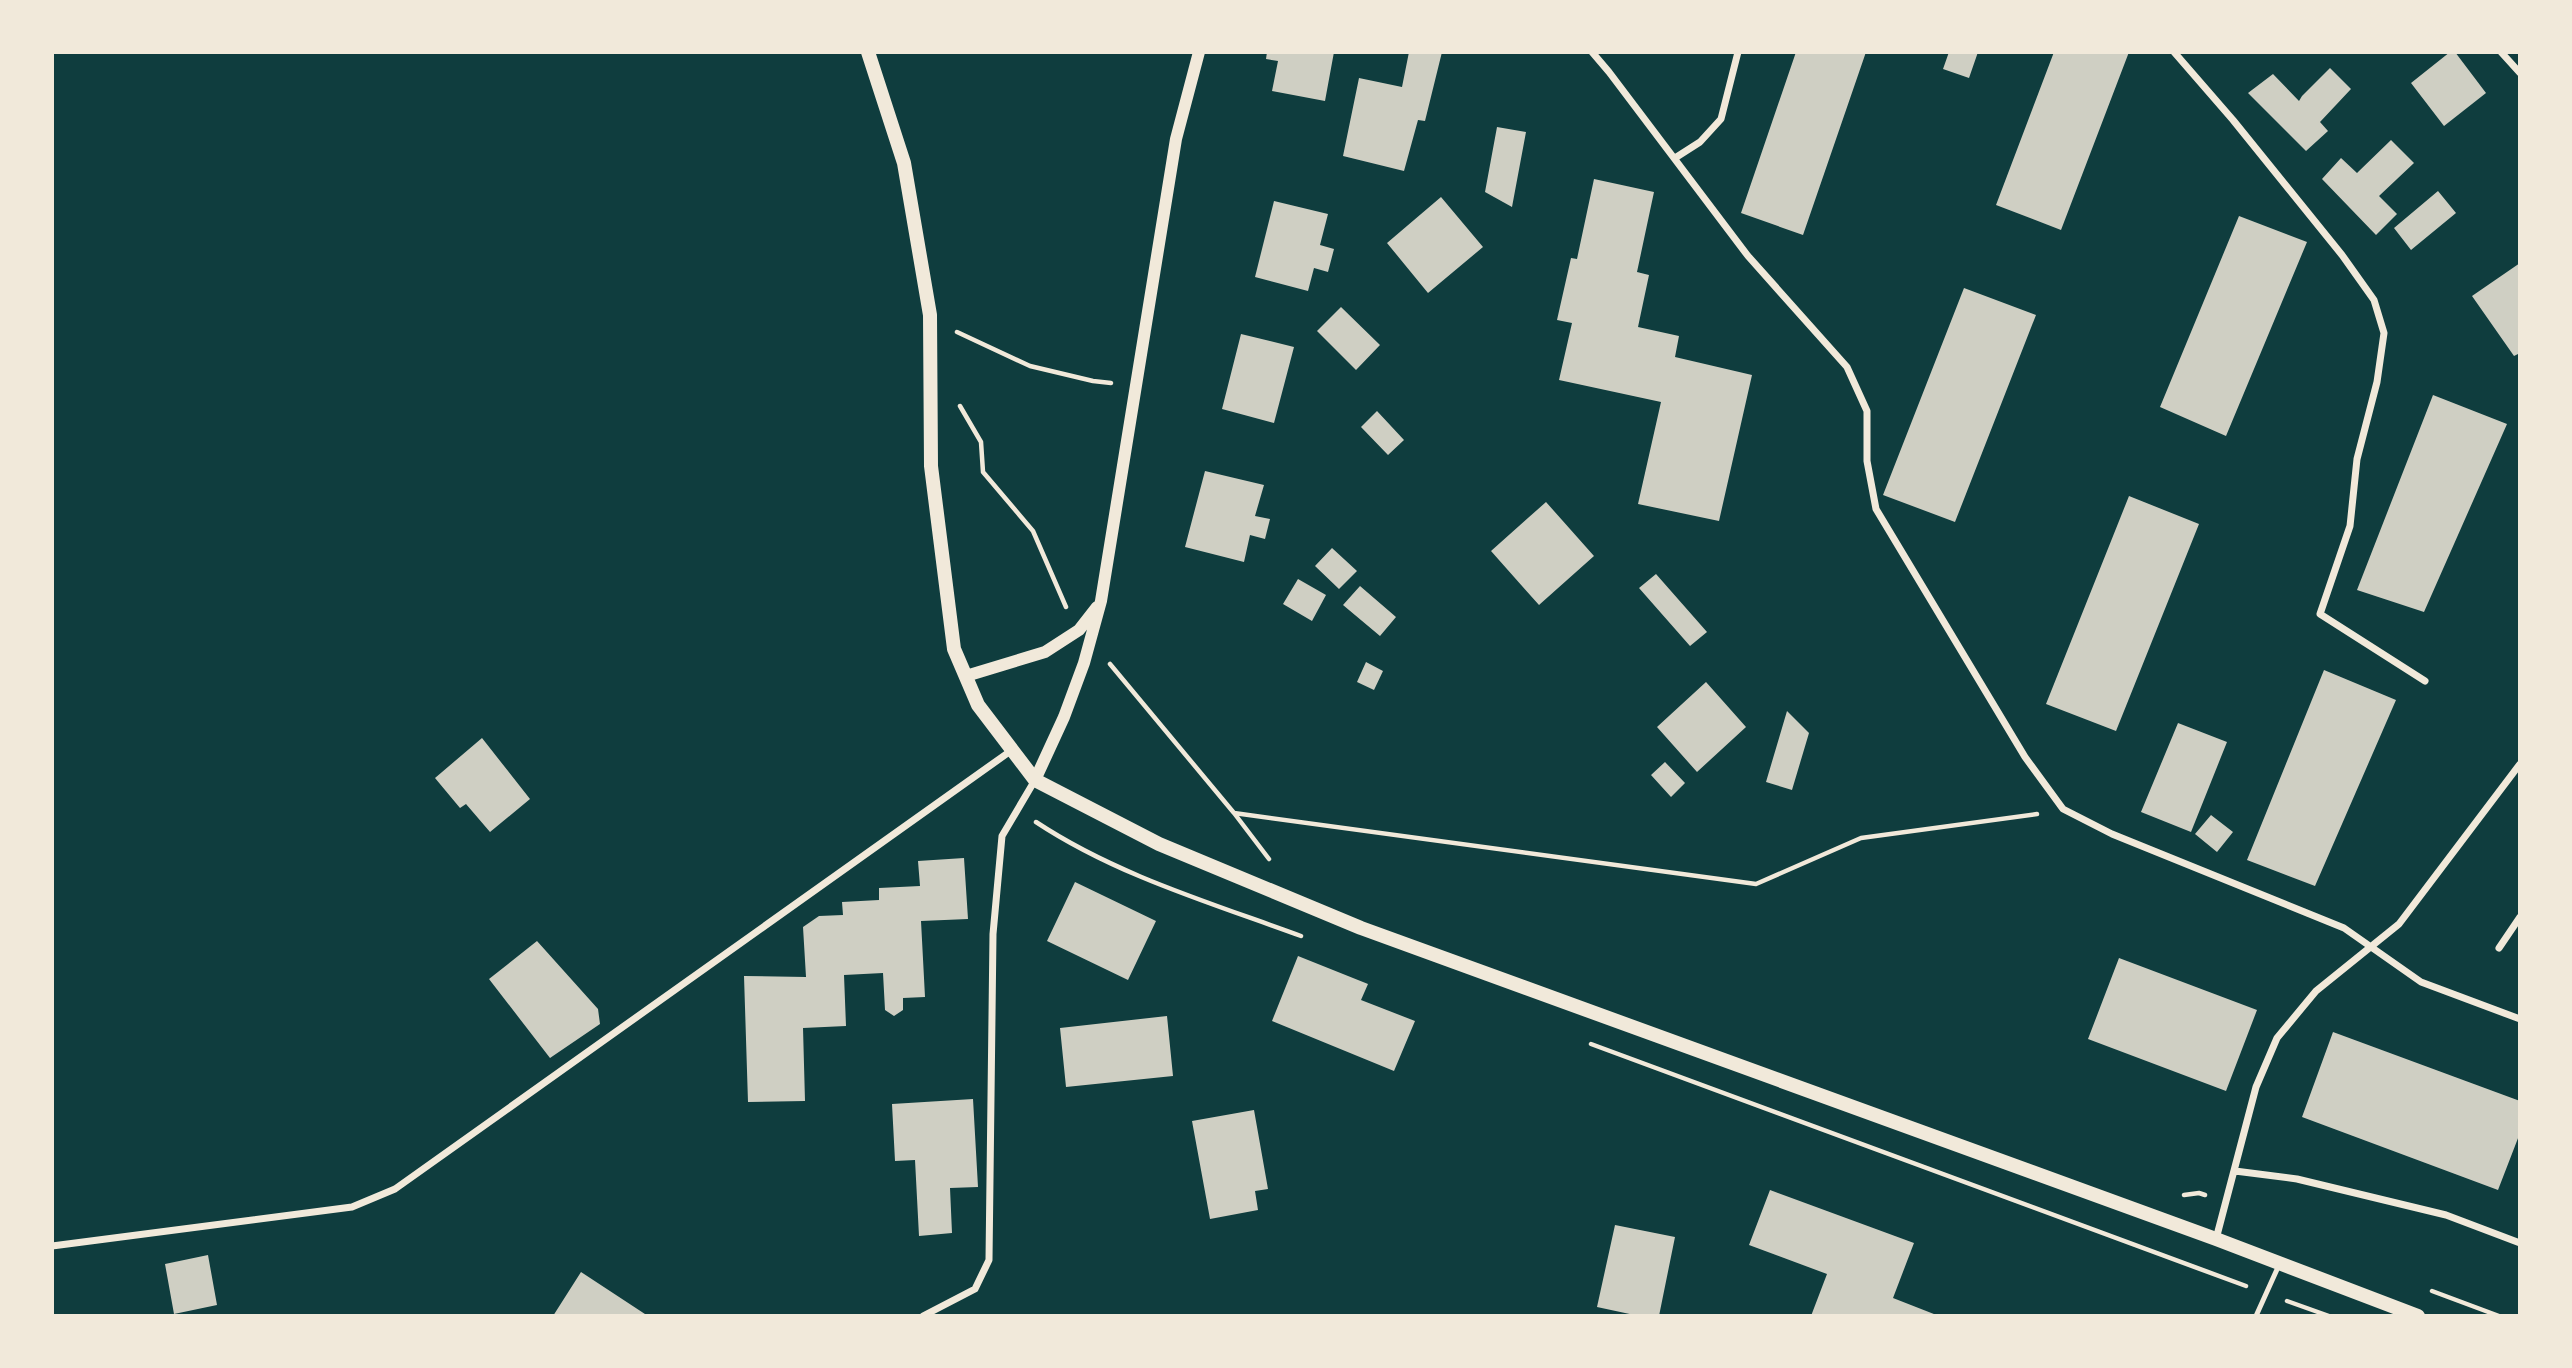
<svg xmlns="http://www.w3.org/2000/svg" width="2572" height="1368" font-family="'Roboto Condensed',sans-serif">
<style>
.building{fill:#cfcfc3}
.lines{fill:none;stroke-linecap:round;stroke-linejoin:round}
.path{stroke:#f1e9da;stroke-width:4.5}
.service{stroke:#f1e9da;stroke-width:5}
.minor{stroke:#f1e9da;stroke-width:7}
.tertiary{stroke:#f1e9da;stroke-width:12}
.secondary{stroke:#f1e9da;stroke-width:14}
</style>
<rect width="100%" height="100%" fill="#0f3d3e"/>
<path class="building" d="M1267 52H1334L1325 101 1272 91 1278 61 1266 59Z
M1409 52H1442L1425 121 1418 120 1404 171 1343 156 1359 78 1402 87Z
M1796 52H1866L1803 235 1741 213Z
M1949 52H1978L1969 78 1943 69Z
M2054 52H2129L2061 230 1996 205Z
M2450 52H2455L2486 93 2444 126 2411 83Z
M2330 68 2351 89 2320 122 2328 131 2306 151 2248 93 2273 74 2299 101 2302 96Z
M1497 127 1526 132 1512 207 1485 192Z
M2391 140 2414 163 2379 196 2397 214 2376 235 2322 179 2341 158 2357 173Z
M1594 179 1654 192 1637 272 1649 275 1638 327 1679 336 1675 357 1752 375 1719 521 1638 504 1661 402 1559 380 1572 323 1557 320 1571 258 1577 259Z
M2438 191 2456 213 2411 250 2394 228Z
M1441 197 1483 247 1428 293 1387 243Z
M1274 201 1328 214 1320 245 1334 249 1328 272 1314 268 1308 291 1255 277Z
M2239 216 2307 242 2226 436 2160 407Z
M2520 263V353L2514 356 2472 296Z
M1964 288 2036 315 1955 522 1883 495Z
M1341 307 1380 345 1356 370 1317 331Z
M1241 334 1294 347 1274 423 1222 409Z
M2433 395 2507 424 2424 612 2357 590Z
M1377 411 1404 440 1388 455 1361 427Z
M1205 471 1264 485 1255 516 1270 519 1265 539 1250 535 1244 562 1185 547Z
M2129 496 2199 524 2116 731 2046 704Z
M1546 502 1594 556 1539 605 1491 551Z
M1332 548 1357 571 1339 589 1315 566Z
M1656 574 1707 632 1690 646 1639 588Z
M1298 579 1326 595 1312 621 1283 604Z
M1360 586 1396 617 1380 636 1343 605Z
M1366 662 1383 671 1374 690 1357 682Z
M2324 670 2396 700 2315 886 2247 860Z
M1706 682 1746 727 1697 772 1657 727Z
M1787 711 1809 733 1792 790 1766 782Z
M2178 723 2227 742 2191 832 2141 812Z
M482 738 530 799 490 832 466 804 460 808 435 778Z
M1665 762 1685 783 1671 797 1651 775Z
M2211 815 2233 832 2217 852 2195 834Z
M964 858 968 919 921 921 925 997 903 998V1010L894 1016 885 1010 883 973 844 975 846 1026 803 1028 805 1101 748 1102 744 976 806 977 803 927 819 916 843 915 842 902 879 900V888L920 886 918 861Z
M1075 882 1156 921 1128 980 1047 941Z
M537 941 598 1009 600 1024 550 1058 489 979Z
M1298 956 1368 984 1361 1000 1415 1021 1394 1071 1272 1021Z
M2119 958 2257 1010 2226 1091 2088 1039Z
M1167 1016 1173 1076 1066 1087 1060 1028Z
M2333 1032 2520 1101V1133L2498 1190 2302 1117Z
M973 1099 978 1187 950 1188 952 1233 919 1236 915 1160 895 1161 892 1104Z
M1254 1110 1268 1189 1255 1191 1258 1210 1210 1219 1192 1121Z
M1770 1190 1914 1243 1893 1298 1939 1316H1811L1827 1274 1749 1245Z
M1615 1225 1675 1237 1659 1316H1639L1597 1307Z
M208 1255 217 1305 174 1314 165 1264Z
M581 1272 648 1316H553Z"/>
<g class="lines">
<path class="path" d="M957 332 1030 366 1093 381 1111 383
M960 406 981 442 983 472 1033 531 1066 607
M1110 664 1234 813 1756 884 1861 838 2037 814
M1234 813 1269 859
M1036 822C1116 875 1211 903 1301 936
M1591 1044 2246 1286
M2184 1195 2199 1193 2205 1195
M2432 1291 2499 1316
M2287 1301 2329 1316"/>
<path class="service" d="M2256 1316 2279 1265"/>
<path class="minor" d="M1592 52 1609 72 1748 256 1847 367 1867 411V461L1876 509 2025 757 2063 809 2112 834 2344 928 2421 982 2520 1019
M2174 52 2233 120 2342 255 2374 300 2384 333 2377 382 2357 459 2350 526 2320 614 2425 681
M2501 52 2520 73
M1675 158 1700 142 1721 119 1738 52
M2499 948 2520 917
M2235 1171 2297 1179 2446 1215 2520 1243
M2216 1239 2256 1087 2277 1038 2316 991 2399 924 2520 764
M52 1246 352 1207 395 1189 1012 750
M923 1316 975 1289 989 1260 993 934 1002 836 1035 780"/>
<path class="tertiary" d="M966 676 1045 652 1079 630 1097 607
M1035 780 1064 717 1084 663 1101 601 1176 139 1199 52"/>
<path class="secondary" d="M868 52 904 163 930 315 931 466 954 649 978 705 1035 780 1159 844 1361 928 2216 1239 2418 1316"/>
</g>
<rect width="2572" height="1368" fill="none" stroke="#f1e9da" stroke-width="108"/>
</svg>
